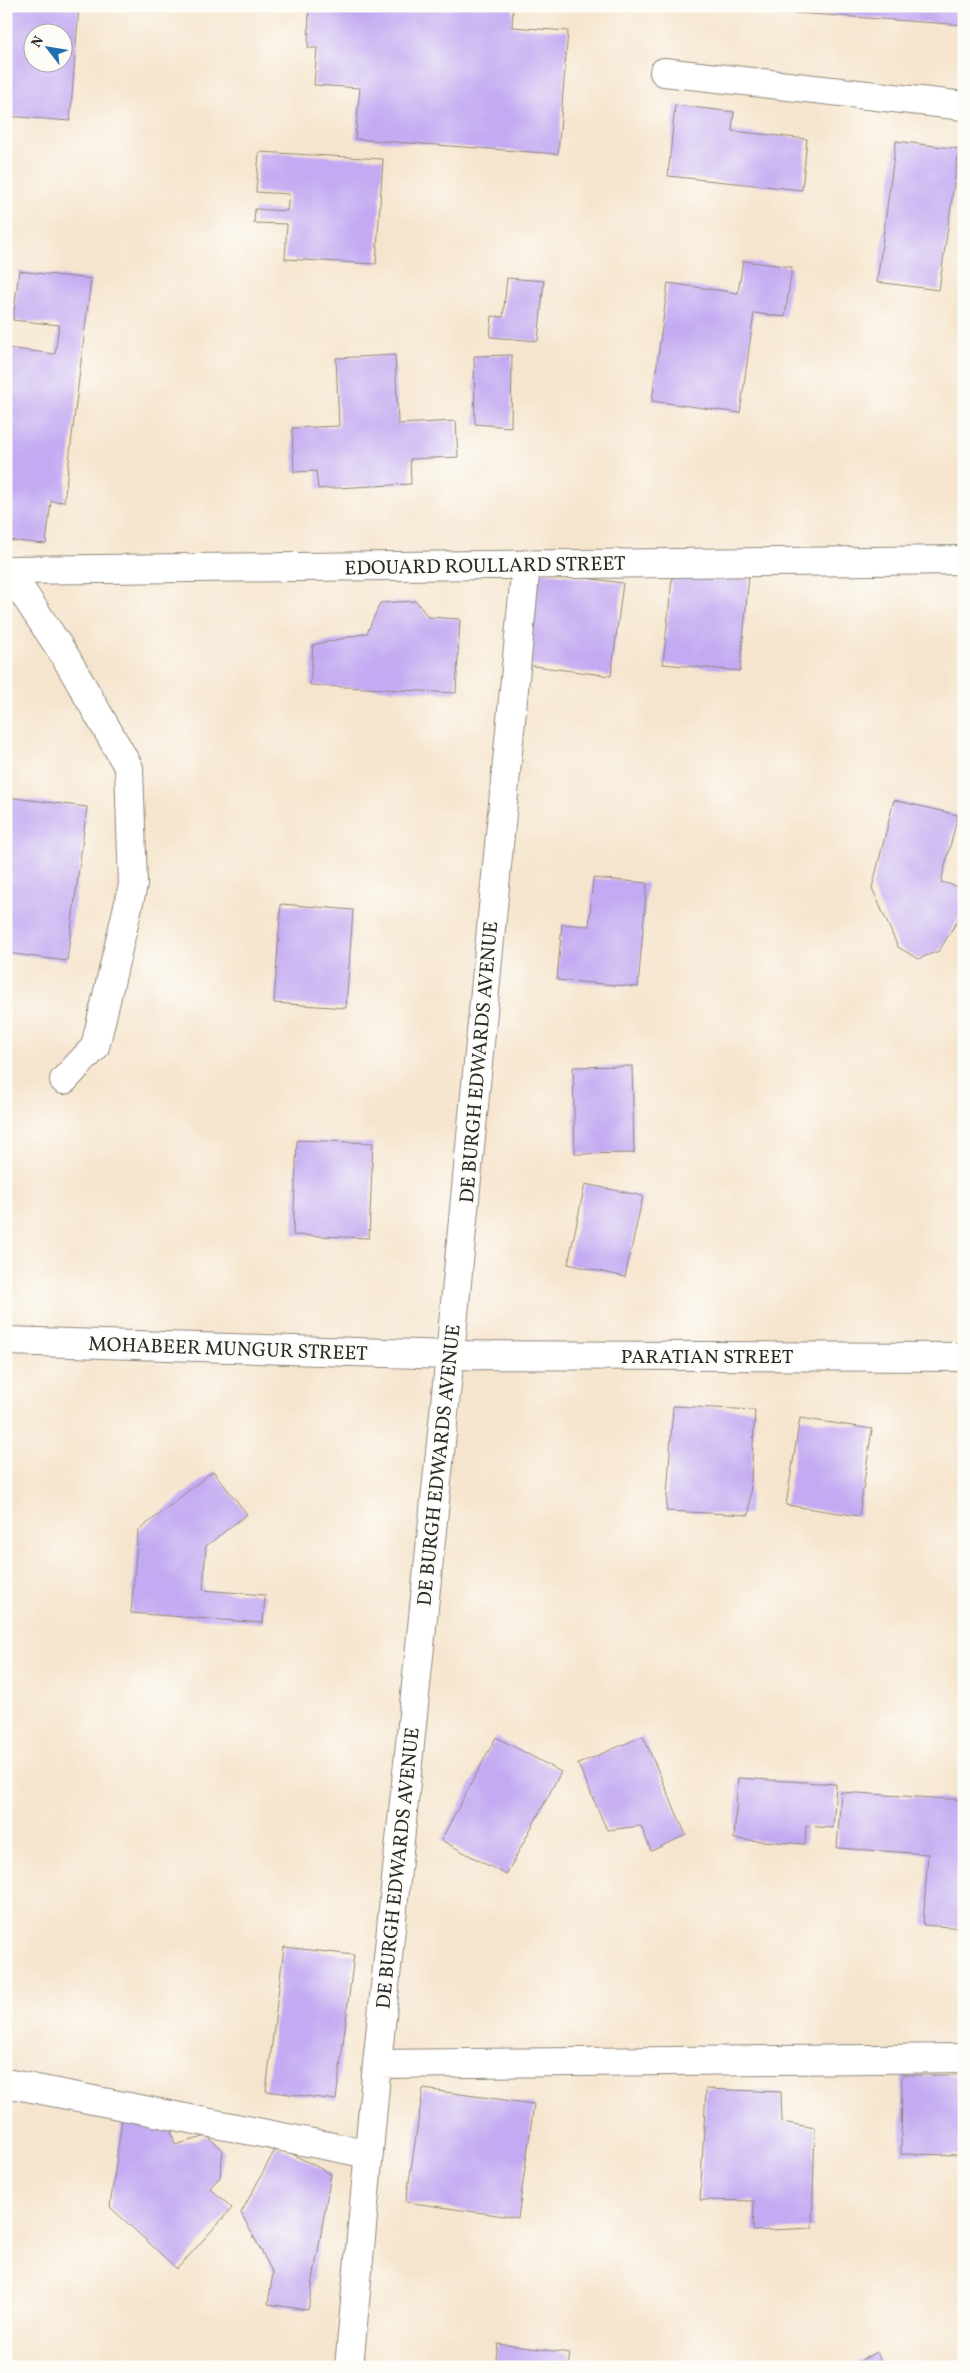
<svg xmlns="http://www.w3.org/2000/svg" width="970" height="2373" font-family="Vollkorn,serif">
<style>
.building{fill:#c3aaf2;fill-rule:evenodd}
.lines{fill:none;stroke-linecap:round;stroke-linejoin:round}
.minor-casing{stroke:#90887c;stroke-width:30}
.minor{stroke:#fff;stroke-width:28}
.labels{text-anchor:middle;stroke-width:5;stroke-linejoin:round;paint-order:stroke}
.street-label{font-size:20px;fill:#2b2b2b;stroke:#fdfcf7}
</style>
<rect width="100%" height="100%" fill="#fdfcf7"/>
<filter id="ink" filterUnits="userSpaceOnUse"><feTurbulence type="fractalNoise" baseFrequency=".02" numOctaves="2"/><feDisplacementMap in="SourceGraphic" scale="10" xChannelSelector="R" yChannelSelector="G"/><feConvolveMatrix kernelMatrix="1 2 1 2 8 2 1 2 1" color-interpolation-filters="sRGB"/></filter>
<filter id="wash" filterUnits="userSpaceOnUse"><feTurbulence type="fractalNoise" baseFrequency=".0096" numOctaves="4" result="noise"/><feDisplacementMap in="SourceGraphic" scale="20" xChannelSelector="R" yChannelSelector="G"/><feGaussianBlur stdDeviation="1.12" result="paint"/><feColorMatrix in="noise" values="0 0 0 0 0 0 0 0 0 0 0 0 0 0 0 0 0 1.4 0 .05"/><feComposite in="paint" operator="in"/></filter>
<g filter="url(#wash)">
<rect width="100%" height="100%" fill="#f6e5ce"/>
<g id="blocks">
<path class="building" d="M6 6H79L70 121 6 116ZM32 32H62V62H32Z
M309 6H513L512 27 568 31 558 154 355 139 360 88 314 85 317 48H308Z
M727 6H964V25L727 8Z
M675 105 734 112 732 131 807 139 802 190 668 176Z
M896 141 959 149 939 290 877 282Z
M259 152 383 159 376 264 285 259 287 224 254 223 255 209 287 211 289 194 256 192Z
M743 261 792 267 785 317 754 313 740 413 652 401 668 283 738 293Z
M19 271 91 279 64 502 51 501 46 544 6 540V348L55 354 59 325 13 320Z
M507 278 544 281 538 341 490 337 492 316 503 317Z
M395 355 398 424 456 421 458 457 410 459 411 484 318 489 316 471 294 472 292 428 339 426 336 358Z
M512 355 511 427 475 424 474 356Z
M673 569 749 576 740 671 663 664Z
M539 572 623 583 611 676 526 665Z
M416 601 428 617 460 619 456 693 310 685 313 645 367 633 380 603Z
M6 797 87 807 67 961 6 953Z
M894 800 958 815 941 882 964 888V910L939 951 918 959 898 947 872 888Z
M593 878 647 883 638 987 557 980 562 924 589 926Z
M281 904 353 910 346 1008 274 1003Z
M632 1066 634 1153 575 1154 573 1067Z
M297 1140 373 1143 369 1238 293 1235Z
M585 1184 643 1196 625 1277 568 1264Z
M673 1406 755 1410 749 1515 666 1511Z
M800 1418 872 1429 859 1516 786 1505Z
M213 1471 247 1514 206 1546 203 1590 265 1595 263 1623 131 1613 138 1531Z
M643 1736 686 1835 651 1851 641 1826 607 1830 578 1764Z
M496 1737 561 1772 506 1875 441 1840Z
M738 1778 836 1784 833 1828 806 1826 805 1844 734 1839Z
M841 1792 964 1800V1928L923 1925 928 1854 837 1848Z
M284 1947 354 1955 336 2100 266 2091Z
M902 2075H964V2155L901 2154Z
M423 2089 534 2104 518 2218 406 2202Z
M706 2089 781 2092 782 2122 815 2128 812 2228 753 2231 754 2201 700 2200Z
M123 2112 168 2118 175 2145 207 2136 223 2150 220 2177 210 2188 232 2208 177 2269 110 2207Z
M277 2146 331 2174 308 2310 268 2304 273 2273 241 2213Z
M498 2344 570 2353 568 2367H495Z
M876 2352 884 2367H850Z"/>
</g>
</g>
<g filter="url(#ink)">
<use href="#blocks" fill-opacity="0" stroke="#90887c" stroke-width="1"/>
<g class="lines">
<g class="minor-casing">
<path id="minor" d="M664 72 964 106
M6 570 964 560
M8 570 65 656 129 768 133 885 95 1047 64 1080
M6 1341 450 1355 964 1357
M377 2064 964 2058
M6 2083 369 2154
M349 2367 377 2064 450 1355 526 564"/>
</g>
<use href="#minor" class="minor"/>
</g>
</g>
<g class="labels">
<g class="street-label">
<text transform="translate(485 565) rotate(-1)" y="7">EDOUARD ROULLARD STREET</text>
<text transform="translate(478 1062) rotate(-85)" y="7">DE BURGH EDWARDS AVENUE</text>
<text transform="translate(228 1348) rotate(2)" y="7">MOHABEER MUNGUR STREET</text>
<text x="707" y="1363">PARATIAN STREET</text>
<text transform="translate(438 1465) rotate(-84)" y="7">DE BURGH EDWARDS AVENUE</text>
<text transform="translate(397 1868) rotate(-84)" y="7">DE BURGH EDWARDS AVENUE</text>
</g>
</g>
<rect width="970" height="2373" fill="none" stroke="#fdfcf7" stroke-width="25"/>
<g transform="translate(48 48) rotate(301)"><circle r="24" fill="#fdfcf7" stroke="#a9a8a5"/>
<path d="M0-4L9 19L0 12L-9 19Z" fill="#1f6fb2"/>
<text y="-8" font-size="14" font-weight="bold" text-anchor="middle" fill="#2b2b2b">N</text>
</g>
</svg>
